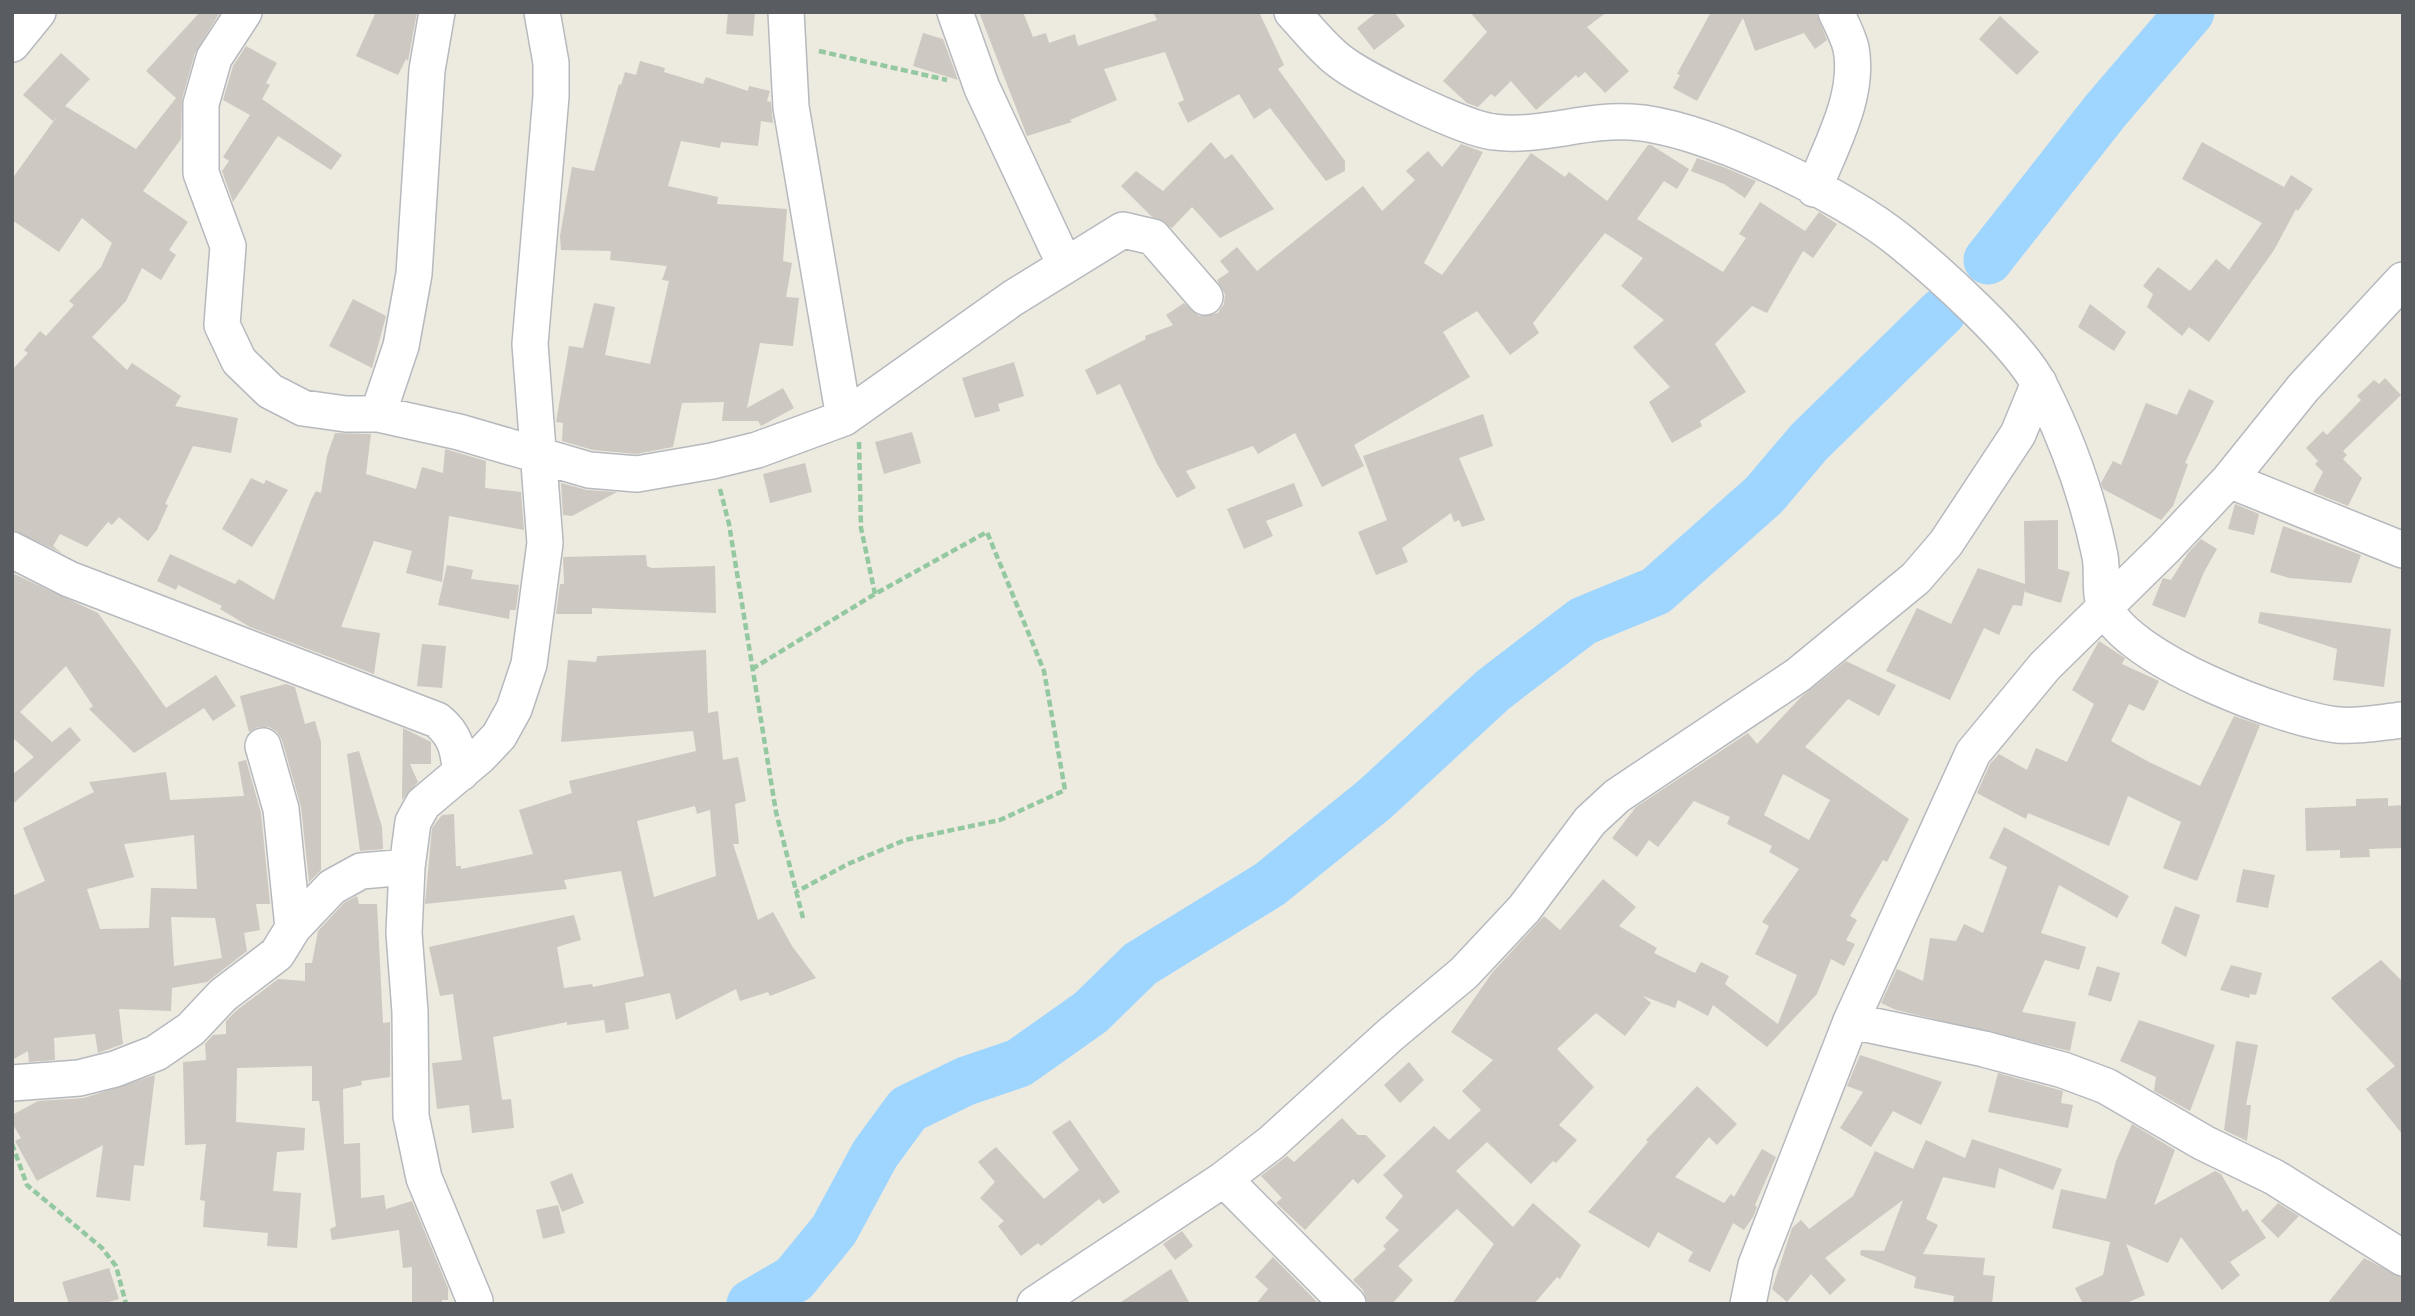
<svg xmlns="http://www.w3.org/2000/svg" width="2415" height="1316" font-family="'PT Sans',sans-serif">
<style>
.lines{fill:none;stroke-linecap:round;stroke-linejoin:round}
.river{stroke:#9ed6ff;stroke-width:49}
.building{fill:#cdc8c1;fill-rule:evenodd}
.minor-casing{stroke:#b6b9be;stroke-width:38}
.path{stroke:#93c8a1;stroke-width:4.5;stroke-dasharray:7 3.5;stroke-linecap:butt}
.minor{stroke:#fff;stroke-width:35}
</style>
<rect width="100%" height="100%" fill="#edeae0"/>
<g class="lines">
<path class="river" d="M1988 260 2106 110 2190 12
M751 1304 794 1279 834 1230 875 1154 908 1109 966 1081 1019 1063 1091 1012 1140 964 1270 884 1375 799 1493 690 1583 621 1656 591 1764 495 1809 442 1942 312"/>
</g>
<path class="building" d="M200 12H220L195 53 182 99 181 139 143 191 188 222 169 250 176 255 161 280 142 268 126 301 92 337 127 370 132 363 181 396 175 406 238 418 231 453 193 446 165 504 168 505 157 530 148 541 119 517 112 525 108 522 87 547 60 534 53 546 62 553 12 530V370L28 353 24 350 40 331 46 336 74 305 69 301 101 267 112 243 82 218 59 252 12 220V179L58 115 53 121 23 95 61 53 90 79 65 106 136 149 176 98 146 71Z
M376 12H417L408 61 406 59 398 75 356 56Z
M728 12H755L753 36 726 34Z
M979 12H1023L1033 37 1046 33 1049 43 1075 34 1078 46 1157 20 1153 12H1259L1284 65 1278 69 1345 161V171L1326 181 1270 108 1254 119 1239 94 1188 123 1178 103 1184 100 1165 52 1104 69 1117 100 1070 120 1072 122 1027 136Z
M1377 12H1394L1405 26 1374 50 1357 28Z
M1470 12H1607L1587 27 1629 71 1605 93 1585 72 1578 78 1576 75 1536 110 1511 81 1495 97 1491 94 1478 107 1467 103 1443 81 1487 32Z
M1711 12H1816L1827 40 1815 49 1804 33 1755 51 1743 18 1697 101 1673 88 1680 75 1677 74Z
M2000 16 2039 52 2017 75 1979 39Z
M923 33 943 39 958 80 913 66Z
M246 46 277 63 266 83 270 85 262 99 342 155 331 170 278 136 233 202 222 171 229 161 223 157 250 115 223 100 233 66Z
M640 61 665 68 664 72 703 84 706 77 748 91 749 86 770 91 767 101 771 102 773 123 761 121 758 146 721 142 720 148 681 141 668 186 718 197 717 204 787 209 783 261 792 263 786 297 799 298 793 346 760 343 747 408 783 388 794 408 761 426 758 421H722L724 402 682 403 673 447 636 454 593 450 562 441 563 423 556 422 569 346 583 348 594 303 615 307 605 355 650 364 669 281 662 280 667 266 610 260 611 251 561 250 560 236 572 167 594 171 619 84 621 85 625 72 636 75Z
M1211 142 1225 159 1232 154 1274 209 1220 238 1192 207 1172 228 1151 216 1121 186 1136 171 1163 191Z
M2202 142 2284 187 2291 175 2313 189 2298 211 2296 209 2274 250 2209 342 2189 327 2182 336 2147 307 2153 294 2143 286 2158 267 2190 291 2216 259 2229 270 2262 223 2182 179Z
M1461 144 1483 152 1424 263 1442 275 1531 153 1565 177 1569 172 1607 201 1648 145H1651L1689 169 1677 189 1664 181 1637 219 1723 272 1746 238 1739 234 1760 202 1805 231 1819 212 1837 224 1813 258 1803 251 1767 313 1752 306 1715 344 1746 392 1700 421 1702 426 1672 443 1649 402 1670 387 1633 347 1664 320 1621 286 1643 258 1605 233 1533 323 1539 333 1510 355 1477 311 1443 332 1470 377 1354 445 1364 466 1322 487 1295 433 1258 454 1253 446 1186 471 1196 488 1177 498 1157 464 1120 384 1097 395 1085 370 1146 339 1145 336 1173 325 1166 315 1184 303 1199 316 1218 313 1224 304 1225 294 1217 280 1229 272 1220 261 1237 247 1257 271 1363 186 1382 211 1415 180 1406 171 1428 151 1442 167Z
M1697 158 1726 168 1756 181 1745 198 1724 184 1691 171Z
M353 299 386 316 372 368 329 346Z
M2090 304 2126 332 2114 351 2078 327Z
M1014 362 1024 396 998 404 1000 411 975 418 962 378Z
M2385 378 2401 395 2343 451 2347 455 2343 459 2362 478 2348 506 2313 492 2323 472 2315 464 2318 461 2306 448 2323 431 2327 435 2361 400 2357 396 2374 380 2379 384Z
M2189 389 2214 401 2185 463 2188 464 2173 506 2161 520 2103 489 2101 483 2113 461 2121 465 2146 403 2177 415Z
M1483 414 1493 446 1459 458 1485 520 1462 527 1459 520 1454 522 1451 513 1402 548 1408 562 1376 575 1358 532 1387 520 1363 456Z
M912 432 921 463 884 474 875 442Z
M335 433 371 434 366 474 416 489 422 467 443 473 445 449 486 461 485 488 521 492 524 530 449 516 442 582 406 573 412 551 374 541 341 627 380 633 374 674 250 627 220 609 222 606 178 585 176 590 157 581 170 554 235 584 239 579 274 600 311 500 316 491 321 493 327 456Z
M805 463 812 492 770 503 763 474Z
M251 478 264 484 266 480 288 490 252 547 222 529Z
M561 483 587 490 617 492 572 516 563 515Z
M1294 483 1303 506 1266 521 1273 536 1244 549 1227 509Z
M2235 504 2259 514 2254 535 2228 529Z
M2058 520V569L2070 572 2061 603 2025 592V589L2022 606 2013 605 1999 635 1984 628 1950 700 1886 671 1917 608 1951 624 1978 568 2025 584 2024 521Z
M2283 526 2361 555 2351 583 2289 578 2270 572Z
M2201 539 2217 549 2204 572 2185 618 2152 605 2163 578 2171 580 2188 553Z
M646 555 647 566 652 568 715 566 716 613 592 608V614H556L560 584H564L563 557Z
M447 565 473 570 471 579 519 585 516 610H510L509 619 438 605Z
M12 573 98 613 166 708 216 675 236 706 213 721 204 708 134 753 89 709 93 706 66 666 20 712 52 742 70 727 81 740 12 805V775L34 757 12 737Z
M2260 612 2391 629 2384 687 2333 680 2337 649 2258 623Z
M2099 641 2125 658 2122 664 2159 681 2144 711 2129 704 2111 741 2149 762 2200 786 2234 716 2260 725 2197 881 2163 868 2181 822 2128 796 2109 846 2028 813 2026 819 1977 793 1990 764 1999 754 2027 770 2036 748 2067 762 2094 704 2072 690Z
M422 644 446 646 442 688 417 686Z
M706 650 708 713 718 711 723 760 738 757 746 801 735 804 739 844H733L758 920 773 912 792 946 816 978 770 996 768 992 740 1001 736 989 676 1020 670 993 625 1003 629 1029 606 1033 604 1020 567 1025V1022L493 1037 502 1100 511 1099 514 1128 472 1133 469 1105 437 1109 432 1063 462 1060 453 994 440 996 429 947 574 915 581 940 557 947 564 988 592 984 593 987 644 976 621 871 564 880 567 889 425 904 432 828 442 815 454 814 456 866H461V869L533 854 519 810 572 793 569 781 696 751 693 731 561 742 568 660 596 662 597 656ZM695 806 697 814 710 810 716 876 654 897 637 821Z
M1846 661 1896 685 1879 716 1848 699 1805 747 1909 819 1887 862 1883 860 1850 916 1857 920 1846 940 1855 944 1844 966 1831 959 1817 994 1767 1047 1713 1005 1708 1016 1678 1000 1675 1008 1643 996 1651 1003 1625 1036 1596 1013 1557 1049 1594 1087 1559 1125 1577 1140 1556 1163 1553 1161 1531 1184 1487 1142 1456 1171 1513 1227 1533 1203 1581 1245 1560 1279 1557 1277 1534 1304H1452L1494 1244 1457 1209 1398 1266 1413 1280 1392 1304H1368L1363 1290 1353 1280 1386 1249 1383 1246 1399 1230 1385 1218 1403 1196 1383 1175 1434 1126 1449 1140 1481 1110 1462 1091 1493 1060 1451 1032 1492 973 1544 916 1560 930 1603 879 1636 907 1619 926 1657 948 1654 953 1695 973 1701 962 1729 976 1725 984 1778 1024 1797 975 1755 954 1769 926 1762 922 1799 869 1769 852 1772 846 1727 824 1730 817 1694 801 1658 847 1649 840 1637 857 1612 838 1636 807 1748 733 1757 744 1801 697ZM1783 774 1830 800 1809 840 1764 815Z
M286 684 295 687 305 724 315 721 321 742V870L309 882 301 807 282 740 277 732 269 727H258L249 732 240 696Z
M403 728 431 742V764H410L418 782 402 800Z
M359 751 382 827 383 849 360 851 347 754Z
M246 760 261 813 270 904H256L260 930 244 933 247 951 207 982 172 988 171 1011 119 1009 123 1044 98 1053 95 1034 54 1038 55 1060 29 1062 28 1051 12 1060V896L45 881 23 828 94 792 89 782 166 772 170 800 244 796 238 762ZM194 835 197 889 151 888 149 928 100 929 87 889 134 877 124 844ZM171 917 215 918 222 958 174 966Z
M2388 798V806L2403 805V848L2369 849 2370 857 2340 858V850L2306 851 2305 808 2356 806V799Z
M2004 827 2129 896 2117 918 2059 885 2041 933 2086 947 2079 970 2045 960 2022 1012 2076 1022 2070 1051 1896 1010 1881 1003 1897 969 1923 981 1930 938 1956 941 1964 924 1983 933 2007 867 1989 858Z
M2243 869 2275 875 2268 908 2236 902Z
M357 896 359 904H377L383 1023 390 1022V1077L361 1081 362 1085 343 1089 344 1144 360 1143 361 1198 384 1195 386 1209 412 1201 448 1288V1300H442V1304H412V1267L403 1268 399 1230 332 1240 330 1229 336 1226 319 1101H312V1066L237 1068 236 1122 305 1128 304 1150 277 1152 273 1191 301 1193 297 1248 267 1246 268 1233 203 1227 205 1201 200 1200 206 1144 185 1145 183 1062 206 1060 205 1044 213 1035 226 1034V1021L237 1010 278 979 305 981V963H312L318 931 344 903Z
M2175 906 2200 915 2186 957 2161 943Z
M2381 960 2403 982V1135L2366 1089 2395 1066 2331 998Z
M2231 965 2262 973 2256 995 2250 994 2249 998 2220 990Z
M2097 966 2120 973 2111 1002 2088 995Z
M2139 1020 2215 1045 2190 1111 2154 1091 2156 1077 2120 1061Z
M2236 1041 2258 1045 2246 1105H2251L2247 1141 2224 1130Z
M1860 1055 1942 1082 1921 1125 1893 1111 1871 1147 1840 1128 1863 1092 1847 1086Z
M1409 1062 1424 1080 1400 1103 1384 1085Z
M1998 1073 2063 1091 2061 1103 2073 1105 2068 1128 1988 1112Z
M155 1075 144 1166 134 1165 130 1201 96 1197 103 1145 37 1181 15 1141 21 1138 12 1123V1115L38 1101 84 1098Z
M1697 1086 1737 1124 1717 1145 1709 1137 1675 1177 1724 1203 1731 1194 1734 1197 1762 1149 1776 1157 1755 1205 1757 1207 1753 1217 1744 1230 1733 1223 1710 1272 1688 1261 1693 1252 1658 1232 1649 1248 1588 1212 1648 1142 1646 1140Z
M1342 1118 1358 1135H1366L1386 1156 1358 1184 1353 1179 1305 1230 1276 1203 1282 1198 1261 1176 1287 1156 1294 1162Z
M1070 1120 1120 1192 1103 1204 1099 1199 1041 1246 1038 1243 1021 1256 998 1226 1004 1221 980 1198 995 1182 978 1162 996 1147 1044 1199 1079 1170 1052 1132Z
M2132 1124 2175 1150 2154 1205 2215 1171 2221 1174 2243 1212 2247 1209 2266 1238 2230 1262 2240 1275 2222 1290 2181 1237 2168 1263 2126 1244 2145 1295 2124 1304H2083L2075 1288 2103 1275 2110 1242 2052 1228 2061 1189 2106 1199 2116 1161Z
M1972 1139 2062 1169 2053 1190 1999 1168 1995 1188 1943 1177 1926 1219 1938 1225 1923 1254 1985 1258 1983 1275 1995 1276 1992 1304H1953L1954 1296 1914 1288 1916 1277 1860 1255 1861 1250 1884 1251 1903 1200 1825 1258 1846 1280 1830 1295 1811 1274 1787 1302 1772 1289 1792 1228 1801 1220 1809 1229 1853 1196 1875 1151 1913 1169 1926 1140 1965 1158Z
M572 1173 584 1203 562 1212 550 1182Z
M2278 1203 2299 1216 2278 1238 2261 1221Z
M558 1205 565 1233 543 1239 536 1210Z
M1182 1231 1193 1246 1175 1260 1163 1244Z
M1273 1257 1319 1304H1256L1268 1289 1255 1277Z
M2364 1258 2403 1278V1304H2327Z
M109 1268 119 1299 102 1304H69L62 1282Z
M1171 1269 1190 1304H1118Z"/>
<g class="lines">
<g class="minor-casing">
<path id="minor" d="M244 12 214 58 201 104V173L228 246 222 325 239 361 270 391 303 408 346 414H378L459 432 589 470 637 474 712 461 757 450 844 418 1013 298 1123 230 1153 237 1205 297
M786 12 791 107 844 418
M955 12 982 88 1064 263
M1292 12C1307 28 1321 46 1337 59 1361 79 1464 129 1494 132 1540 138 1585 119 1631 122 1703 126 1844 195 1900 241 1937 271 2020 345 2040 386 2067 439 2088 498 2100 556 2103 572 2099 593 2105 607 2128 660 2283 719 2338 725 2358 727 2382 722 2403 720
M12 44 38 12
M1814 189C1831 145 1860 96 1851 48 1848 36 1841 23 1836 12
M378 414 401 346 414 274 427 70 437 12
M2229 480 2403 550
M12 550 69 579 437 720C456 735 458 750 461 773
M263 746 281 809 293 928
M1851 1021 1984 1049 2063 1070 2106 1086 2204 1143 2274 1177 2403 1258
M12 1083 79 1078 115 1069 156 1053 191 1029 223 995 277 954 293 928 332 887 361 871 407 867
M1224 1179 1348 1304
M475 1301 424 1178 411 1116 410 1012 404 933 407 867 413 822 423 804 480 756 499 736 514 709 529 664 545 543 530 344 551 96V63L542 12
M1035 1304 1224 1179 1271 1143 1390 1035 1464 973 1524 909 1590 821 1617 796 1798 675 1916 578 1946 543 2018 434 2039 383
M1748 1304 1756 1265 1851 1021 1973 753 2045 666 2165 548 2229 480 2303 388 2403 280"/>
</g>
<path class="path" d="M819 51 947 80
M859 442 861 528 875 594
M720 489 729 524 776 812 803 918
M752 669 875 594 987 532 1044 671 1065 790 1000 820 905 840 848 864 796 892
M12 1144 27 1185 102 1248 116 1266 126 1304"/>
<use href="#minor" class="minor"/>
</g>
<rect width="2415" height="1316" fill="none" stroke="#595d62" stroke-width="28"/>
</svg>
